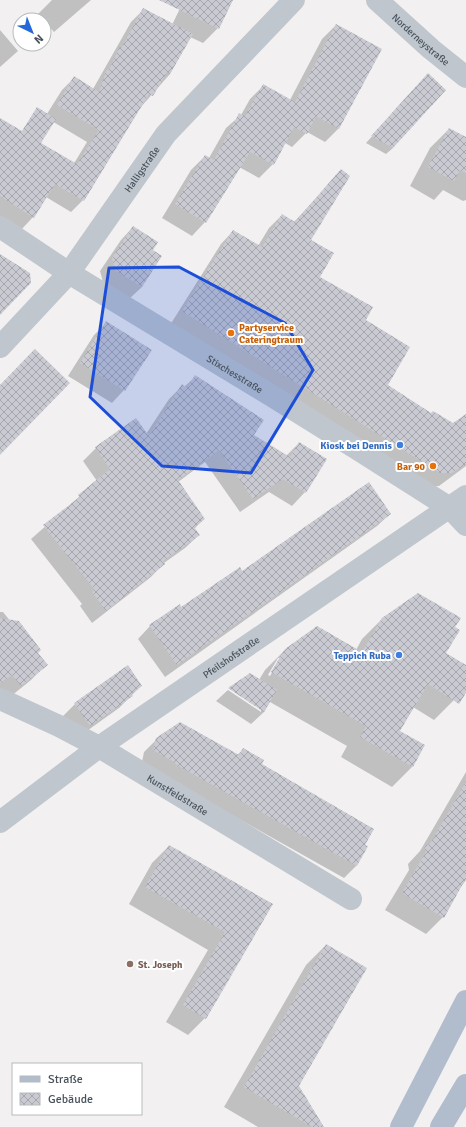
<svg xmlns="http://www.w3.org/2000/svg" width="466" height="1127" font-family="Signika,sans-serif">
<style>
.shadow{fill:#0003;fill-rule:evenodd}
.building{fill:url(#building-cross-hatch)}
.lines{fill:none;stroke-linecap:round;stroke-linejoin:round}
.minor{stroke:#bfc6cd;stroke-width:22}
.major{stroke:#b1bdcd;stroke-width:22}
.marked{fill:#1d4ed8;fill-opacity:0.2;stroke:#1d4ed8;stroke-width:3;stroke-linejoin:round}
.food-dot{fill:#e8710a;stroke:#fff;stroke-width:1.5}
.shop-dot{fill:#3f7fe0;stroke:#fff;stroke-width:1.5}
.education-dot{fill:#8d6e63;stroke:#fff;stroke-width:1.5}
.labels{text-anchor:middle;stroke-width:4;stroke-linejoin:round;paint-order:stroke}
.street-label{font-size:10px;fill:#49525c;stroke:#fff}
.food-label{font-size:10px;font-weight:bold;fill:#c56008;stroke:#fff;text-anchor:start}
.shop-label{font-size:10px;font-weight:bold;fill:#366cbe;stroke:#fff;text-anchor:end}
.education-label{font-size:10px;font-weight:bold;fill:#785e54;stroke:#fff;text-anchor:start}
</style>
<defs>
<pattern id="building-cross-hatch" width="8" height="8" patternUnits="userSpaceOnUse"><rect width="8" height="8" fill="#cacbd2"/><path d="M0 0l8 8M0 8l8-8" fill="none" stroke="#a6a7ae"/></pattern>
</defs>
<rect width="100%" height="100%" fill="#f2f0f0"/>
<path class="shadow" d="M52 0H91L54 32 38 14Z
M184 0H231L218 28 203 43 190 37 170 74 140 108 83 200 71 212 46 197 33 217 21 230 0 216V119L73 165 87 142 45 117 62 90 74 78 93 89 131 22 143 10 172 25Z
M336 25 339 128 325 142 307 132 292 147 285 143 273 164 259 178 239 167 205 222 192 236 162 218 191 170 205 156 209 158 226 128 241 115 250 99 263 86 290 100 322 39Z
M0 30 18 51 0 67Z
M422 81 393 148 386 154 366 143Z
M449 129 466 138V200L463 201 443 190 434 200 410 186 430 148Z
M329 184 310 240 319 277 365 320 386 386 431 414 453 424 466 415V466L439 486H427L170 325 221 244 233 231 258 246 269 228 282 215 294 222Z
M133 227 152 251 142 287 129 299 103 282 100 271 121 240Z
M106 323 124 390 112 403 68 376 94 335Z
M195 377 253 435 286 456 299 443 325 459 305 492 292 506 269 492 240 512 205 462 178 482 204 519 194 529 199 535 185 548 164 563 151 577 92 623 80 606 82 604 31 539 97 481 83 461 96 448 146 434 169 399 182 386 184 387Z
M390 514 377 526 165 677 138 639 150 626 242 572Z
M0 612H3L46 665 31 680 5 701 0 695Z
M382 619 454 628 445 653 466 666V680L453 701 434 720 413 707 399 731 423 745 412 767 392 787 341 757 347 746 270 702 264 712 251 724 216 701 228 690 261 712 259 680 265 670 285 650H356L362 639ZM278 658H280L270 676 268 675Z
M127 667 141 686 119 708 77 738 62 717 75 704Z
M157 739 237 755 243 750 367 847 356 866 344 878 164 777 142 762 144 752Z
M466 772V880L458 891 443 917 426 934 385 910 409 870 408 864 420 851Z
M169 846 272 904 205 1018 188 1035 166 1022 208 950 129 904 152 863Z
M326 945 298 1086 322 1127H258L224 1107 306 965Z"/>
<path class="building" d="M159 0H233L219 29Z
M143 8 193 34 170 74 167 72 153 96 149 94 84 201 55 184 34 218 0 196V118L22 131 37 107 56 119 41 143 77 164 99 130 57 105 74 76 99 92 107 69 109 70 120 46 122 47Z
M336 24 382 49 339 129 316 116 307 134 294 127 274 165 250 152 206 223 175 204 205 155 214 160 239 113 245 116 263 84 295 102Z
M428 73 446 90 393 148 371 136Z
M449 128 466 137V173L460 170 454 181 428 167Z
M341 169 350 176 311 240 334 253 320 277 373 307 366 320 410 347 388 385 431 413 433 411 453 423 466 414V464L452 473H440L182 311 233 230 262 247 282 214 295 222Z
M133 226 158 242 153 250 162 256 142 287 115 270 112 258Z
M0 254 30 273 31 283 0 315Z
M106 321 152 350 125 391 80 363Z
M35 349 70 383 0 455V385Z
M195 375 264 420 254 435 290 457 299 442 327 459 306 493 283 479 253 499 219 450 178 480 205 519 194 527 200 535 163 561 165 564 106 611 92 592 95 590 43 525 80 497 78 495 110 469 95 447 136 418 149 436 182 384 187 388Z
M369 482 391 514 177 665 149 625 180 604 181 607 240 567 242 571Z
M418 593 461 618 455 627 460 630 446 653 466 665V693L459 704 428 684 400 731 425 745 413 767 360 737 366 726 271 672 285 649 317 626 362 652 382 618Z
M0 618 19 621 41 650 38 653 48 665 21 686 12 675 0 683Z
M128 665 142 686 131 694 133 696 90 726 74 703Z
M250 673 277 690 264 712 228 688Z
M180 722 239 755 243 748 264 760 262 764 374 829 365 845 368 846 357 866 175 764 176 763 153 750 156 738Z
M466 782V878L444 918 402 893 426 852 424 846 430 844Z
M169 845 273 904 206 1019 183 1005 225 932 145 887Z
M326 944 367 968 299 1086 324 1127H312L244 1087Z"/>
<g class="lines">
<g class="minor">
<path id="s1" d="M377 0 431 49 466 77"/>
<path id="s2" d="M0 227 69 273 272 396 357 449 450 508 466 525"/>
<path id="s3" d="M0 347 69 273 166 134 294 0"/>
<path id="s4" d="M0 699 59 726 99 747 351 899"/>
<path id="s5" d="M0 822 99 747 466 496"/>
</g>
<path class="major" d="M401 1127 466 1001
M441 1127 466 1085"/>
</g>
<path class="marked" d="M179 267 285 323 313 370 251 473 162 466 90 397 109 268Z"/>
<g class="food-dot">
<circle cx="231" cy="333" r="4"/>
<circle cx="433" cy="466" r="4"/>
</g>
<g class="shop-dot">
<circle cx="400" cy="445" r="4"/>
<circle cx="399" cy="655" r="4"/>
</g>
<circle class="education-dot" cx="130" cy="964" r="4"/>
<g class="labels">
<g class="street-label">
<text dy="4" stroke="none"><textPath href="#s1" startOffset="59">Norderneystraße</textPath></text>
<text dy="4" stroke="none"><textPath href="#s3" startOffset="228">Halligstraße</textPath></text>
<text dy="4" stroke="none"><textPath href="#s2" startOffset="277">Stixchesstraße</textPath></text>
<text dy="4" stroke="none"><textPath href="#s5" startOffset="284">Pfeilshofstraße</textPath></text>
<text dy="4" stroke="none"><textPath href="#s4" startOffset="202">Kunstfeldstraße</textPath></text>
</g>
<g class="food-label">
<text x="239" y="331">Partyservice<tspan x="239" dy="12">Cateringtraum</tspan></text>
<text x="425" y="470" text-anchor="end">Bar 90</text>
</g>
<g class="shop-label">
<text x="392" y="449">Kiosk bei Dennis</text>
<text x="391" y="659">Teppich Ruba</text>
</g>
<g class="education-label">
<text x="138" y="968">St. Joseph</text>
</g>
</g>
<rect x="12" y="1063" width="130" height="52" fill="#ffffff" stroke="#b6babe"/>
<rect x="20" y="1076" width="20" height="6" fill="#b1bdcd" stroke="#b6babe"/>
<text x="48" y="1083" font-size="12" fill="#49525c">Straße</text>
<rect x="20" y="1093" width="20" height="12" fill="url(#building-cross-hatch)" stroke="#b6babe"/>
<text x="48" y="1103" font-size="12" fill="#49525c">Gebäude</text>
<g transform="translate(32 32) rotate(137)"><circle r="19" fill="#ffffff" stroke="#b6babe"/>
<path d="M0-3L7 15L0 10L-7 15Z" fill="#2469d7"/>
<text y="-6" font-size="11" font-weight="bold" text-anchor="middle" fill="#49525c">N</text>
</g>
</svg>
